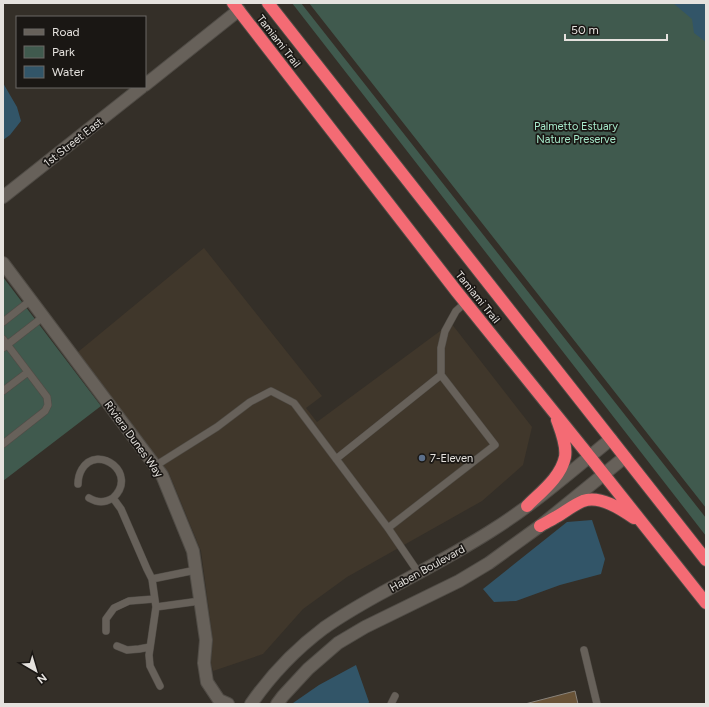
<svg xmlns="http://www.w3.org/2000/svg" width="709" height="707" font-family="Figtree,sans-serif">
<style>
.built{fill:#40372b}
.green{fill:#405a4e}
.water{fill:#325568}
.building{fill:#695337;stroke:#89837b}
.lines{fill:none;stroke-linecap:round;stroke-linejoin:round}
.lane-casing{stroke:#504c46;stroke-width:8}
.street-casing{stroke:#504c46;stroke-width:14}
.secondary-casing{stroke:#504c46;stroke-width:14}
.highway-casing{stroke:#504c46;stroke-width:14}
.lane{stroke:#67615a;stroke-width:7}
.street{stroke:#67615a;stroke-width:12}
.secondary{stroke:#67615a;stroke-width:12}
.highway{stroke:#f46b74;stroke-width:12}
.service-dot{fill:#5c6f8a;stroke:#1a1714;stroke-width:1.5}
.labels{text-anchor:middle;stroke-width:3.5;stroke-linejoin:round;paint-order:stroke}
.street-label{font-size:11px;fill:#e5e2de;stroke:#1a1714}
.park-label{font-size:11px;fill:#a7eacb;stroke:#1a1714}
.poi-label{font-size:11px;fill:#e5e2de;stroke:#1a1714;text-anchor:start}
</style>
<rect width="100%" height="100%" fill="#342f28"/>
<path class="built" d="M204 248 322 396 306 408 317 422 451 323 532 427 523 465 482 501 347 577 303 609 263 654 213 671 211 663 213 640 201 551 169 473 78 352Z"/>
<path class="green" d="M292 3H301L706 518V536Z
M309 3H682L706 34V508Z
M3 277 101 406 3 481Z"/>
<path class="water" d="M673 3H706V42L694 33 692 19Z
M3 83 17 107 21 121 10 135 3 140Z
M592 520 605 559 601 574 560 585 516 601 494 602 483 589 567 522Z
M356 665 369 702 368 704H293V703L319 685Z"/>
<path class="building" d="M575 691 578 704H525Z"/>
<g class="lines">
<g class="lane-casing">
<path id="lane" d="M3 322 31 300
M3 339 47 397 48 405 45 411 3 444
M3 348 43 317
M3 391 28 372
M336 459 441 375
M155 466 217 427 250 402 271 391 294 403 388 528 418 572
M78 484C78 478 79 474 82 469 98 443 139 474 113 498L121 509 147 569 152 579 156 607 149 655 150 666 160 686
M89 498C98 503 104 503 113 498
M388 528 495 445 441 375V348L445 331 451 320 456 311 465 303
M152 579 196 570
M156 607 200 601
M106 631V619L114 608 129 601 154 599
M117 646 127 650 139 649 150 647
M584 650 597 704
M391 704 395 696"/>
</g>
<g class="street-casing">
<path id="street" d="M145 85 239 10
M3 197 142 87
M3 263 162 475 193 551 206 640 204 663 207 682 219 700 228 704"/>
</g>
<g class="secondary-casing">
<path id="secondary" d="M251 704C271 675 296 649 324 628 341 616 360 605 378 595 416 574 455 554 491 531 534 504 572 471 611 439
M277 704 283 696 308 669 338 643 365 627 459 581 489 563 540 526 625 457"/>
</g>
<g class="highway-casing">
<path id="highway" d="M233 3 457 292 590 457 706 603
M268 3 706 560
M527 506C541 492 561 477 565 457 567 445 561 431 557 420
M540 526C545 523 551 520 556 517 565 512 573 505 583 501 600 495 621 509 634 518"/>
</g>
<use href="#lane" class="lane"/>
<use href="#street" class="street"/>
<use href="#secondary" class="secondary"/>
<use href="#highway" class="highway"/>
</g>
<circle class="service-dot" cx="422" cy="458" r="4"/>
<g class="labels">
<g class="street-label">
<text transform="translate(279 41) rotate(52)" y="4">Tamiami Trail</text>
<text transform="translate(73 142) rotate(-38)" y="4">1st Street East</text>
<text transform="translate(478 297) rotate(51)" y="4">Tamiami Trail</text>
<text transform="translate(134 439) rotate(54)" y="4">Riviera Dunes Way</text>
<text transform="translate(427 568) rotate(-29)" y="4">Haben Boulevard</text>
</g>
<g class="park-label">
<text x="576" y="130">Palmetto Estuary<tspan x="576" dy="13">Nature Preserve</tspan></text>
</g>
<g class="poi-label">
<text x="430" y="462">7-Eleven</text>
</g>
</g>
<rect width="709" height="707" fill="none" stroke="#e5e2de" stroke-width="8"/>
<rect x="16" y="16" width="130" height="72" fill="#1a1714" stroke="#6b6865"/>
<rect x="24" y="29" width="20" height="6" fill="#67615a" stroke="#6b6865"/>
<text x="52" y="36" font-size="12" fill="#e5e2de">Road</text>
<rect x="24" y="46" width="20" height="12" fill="#405a4e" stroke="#6b6865"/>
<text x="52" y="56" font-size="12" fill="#e5e2de">Park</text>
<rect x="24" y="66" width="20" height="12" fill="#325568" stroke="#6b6865"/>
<text x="52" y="76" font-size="12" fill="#e5e2de">Water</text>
<g transform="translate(36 671) rotate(142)" stroke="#1a1714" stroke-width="3" paint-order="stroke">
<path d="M0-3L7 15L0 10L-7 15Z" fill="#e5e2de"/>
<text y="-6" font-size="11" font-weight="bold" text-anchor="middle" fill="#e5e2de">N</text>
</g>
<path d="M565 34v6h102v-6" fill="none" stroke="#e5e2de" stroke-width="2"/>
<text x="571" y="34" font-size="12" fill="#e5e2de" stroke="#1a1714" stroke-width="3" paint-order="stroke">50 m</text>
</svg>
